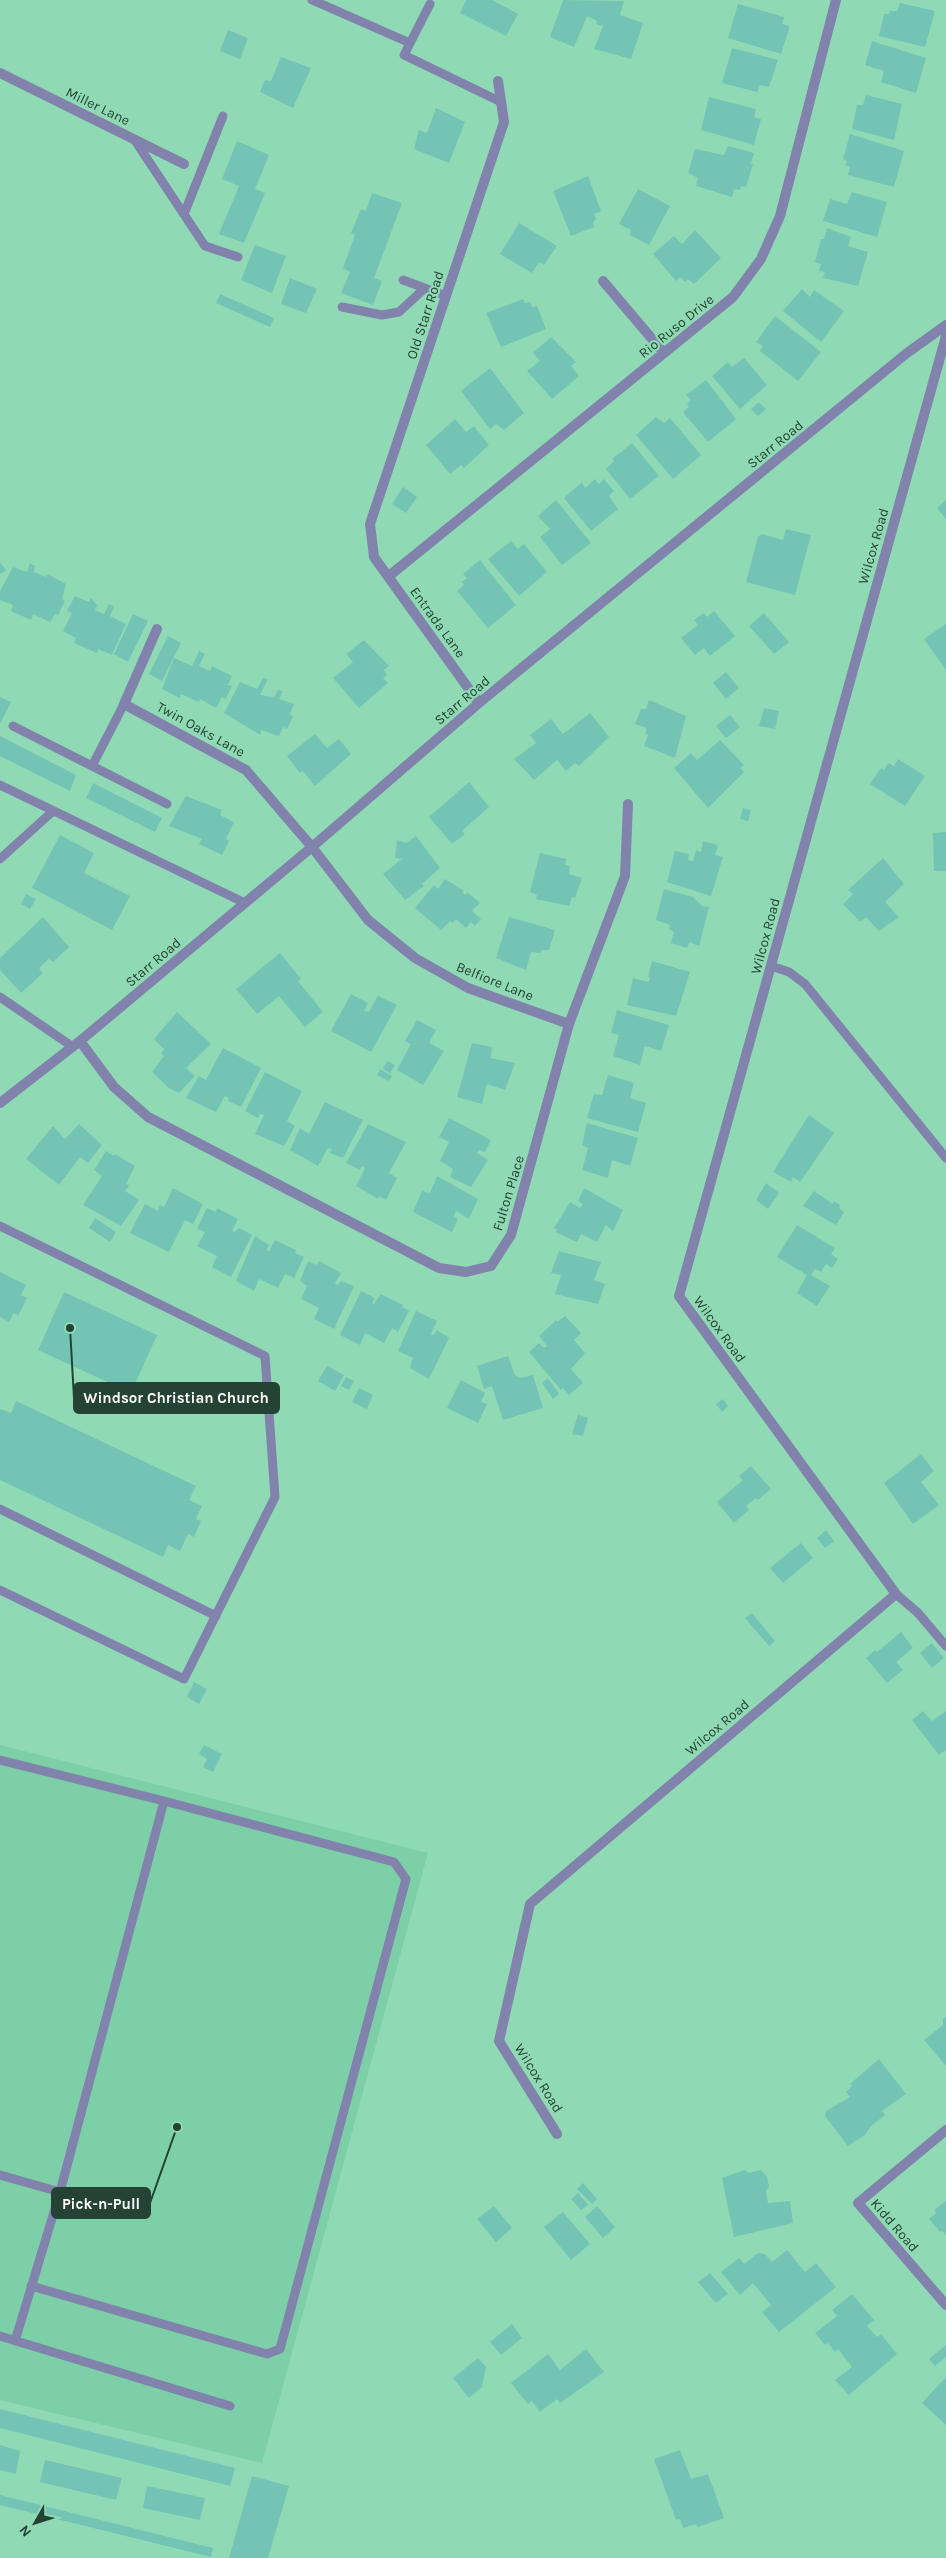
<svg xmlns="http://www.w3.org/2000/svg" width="946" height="2558" font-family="Karla,sans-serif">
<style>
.built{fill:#7ccfa6}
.building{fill:#74c4b6}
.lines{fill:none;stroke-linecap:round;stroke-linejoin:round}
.lane{stroke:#8183ad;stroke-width:9}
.street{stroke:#8183ad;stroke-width:10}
.labels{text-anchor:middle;stroke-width:4.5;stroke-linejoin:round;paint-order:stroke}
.street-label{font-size:14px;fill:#244334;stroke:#8fdab4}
.leader{fill:none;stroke:#244334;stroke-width:2}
.callout-dot{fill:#244334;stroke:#8fdab4;stroke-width:2}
.callout{fill:#244334;stroke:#244334;stroke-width:2}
.callout-label{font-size:15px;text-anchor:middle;font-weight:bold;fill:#fff}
</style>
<rect width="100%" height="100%" fill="#8fdab4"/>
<path class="built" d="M0 1745 428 1853 262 2463 0 2400Z"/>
<path class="building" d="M466 0H492L518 14 506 36 460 13Z
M563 0 624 1 620 15 643 23 631 59 594 49 603 26 596 24 597 21 587 16 574 47 550 37Z
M900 3 935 11 925 47 879 36 884 14H889L890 11H897Z
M738 4 784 17 782 24 790 26 781 54 728 38Z
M228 30 248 38 240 59 220 51Z
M872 41 926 58 916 93 881 82 884 71 865 65Z
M732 48 778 60 769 87 760 85 757 92 722 83Z
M281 57 311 68 293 108 260 92 265 80 271 81Z
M866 95 902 104 894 140 852 129 857 105H863Z
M709 97 756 109 754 117 761 119 754 145 701 130Z
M436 108 465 122 449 163 414 149 419 130 427 133Z
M850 134 904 151 894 187 848 175 850 167 845 165 847 161 843 159Z
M237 141 269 155 255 189 265 193 244 243 219 234 239 186 222 179Z
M728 146 754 153 751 164H753L746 187 741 186 740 190 734 189 732 197 696 186 698 178 688 173 695 149 724 155Z
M588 176 601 211 594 214 596 219 593 222 594 227 571 236 553 191Z
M638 189 670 206 649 245 630 235 631 230 619 224Z
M852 192 887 202 877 237 823 221 830 199 847 204Z
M372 193 402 203 374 278 382 281 373 305 341 293 350 272 343 268 355 235 351 233 361 209 366 211Z
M519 223 557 246 544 265 539 262 532 273 500 254Z
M827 228 851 237 848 246 868 252 858 286 823 278 825 272 819 271 821 264 815 262 821 239H824Z
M695 230 721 258 694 284 688 279 685 282 680 277 676 281 653 254 674 236 682 244Z
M255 245 286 256 272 293 241 280Z
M290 278 317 289 306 313 281 304Z
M802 289 810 297 814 290 844 311 821 342 783 311Z
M220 294 274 318 270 327 216 303Z
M523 299 525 303 530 302 532 307 537 306 546 329 501 347 486 313Z
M775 316 821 352 798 381 760 351 763 346 756 342Z
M551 337 576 362 571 366 579 376 552 399 527 371 540 361 533 353Z
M744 358 767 385 740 409 712 376 728 362 732 367Z
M490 368 524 413 504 430 496 424 490 429 461 391Z
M706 380 736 419 708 442 683 412 689 407 687 404 691 400 686 395Z
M759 402 766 409 758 416 751 409Z
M656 417 664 423 670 418 701 455 673 479 636 435Z
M455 419 466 432 474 426 489 445 464 468 461 465 450 474 426 445Z
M632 443 659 476 630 499 606 469 614 461 612 459Z
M595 479 599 484 604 479 614 491 609 496 618 509 591 531 564 498 582 482 585 488Z
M403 487 417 497 406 513 392 504Z
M556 500 591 543 562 565 540 537 550 529 538 516Z
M946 500V519L937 508Z
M786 529 811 535 795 595 746 582 758 537 762 534 783 540Z
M511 541 518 549 524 544 547 572 519 596 488 559Z
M480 560 516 605 488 628 457 591 464 585 462 582 467 578 463 574Z
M0 562 6 570 0 574Z
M30 563 35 566 34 572 46 577 47 574 66 584 62 599 65 601 58 615 55 614 50 622 33 614 31 620 11 611 13 605 0 600V591L13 567 27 572Z
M75 596 89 602 91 598 97 605 95 610 104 614 109 604 114 606 110 616 126 624 112 655 98 649 97 653 74 643 76 638 63 631 72 613 67 611Z
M714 611 735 636 710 656 704 648 695 655 681 638 698 625 694 620 704 613 707 617Z
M764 613 789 642 774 654 749 626Z
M133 614 148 621 128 662 114 654Z
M946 624V670L924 639Z
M168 636 181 643 162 681 149 674Z
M364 640 389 666 384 670 387 675 383 678 388 683 359 708 333 678 353 662 346 654Z
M199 651 205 654 199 666 210 671 212 666 232 676 228 685 232 686 226 699 222 697 216 708 200 699 199 702 181 694 180 698 162 689 174 658 192 666Z
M726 672 739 688 726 699 713 683Z
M263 678 268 679 260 695 274 697 278 690 283 691 279 699 294 704 290 714 293 717 287 729 283 727 279 736 261 730 260 735 224 713 240 682 257 689Z
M0 697 11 702 0 724Z
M649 700 686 716 675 758 644 746 648 735 645 733 647 728 635 724 641 709H646Z
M764 708 779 711 775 729 759 726Z
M590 713 609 737 579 766 575 763 566 771 557 760 534 780 514 759 536 743 530 735 551 719 563 734Z
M730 715 740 727 726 738 716 726Z
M315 734 327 748 339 739 351 754 315 786 303 771 300 773 287 756Z
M0 736 76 775 70 791 0 756Z
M720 740 744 765 740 768 744 772 708 808 674 768 691 753 697 760Z
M898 759 925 776 905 806 870 784 881 768 884 770 888 763 894 766Z
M469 782 489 807 462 831 465 834 452 844 429 817Z
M93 783 162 818 155 832 86 798Z
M186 796 222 810 220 815 234 822 226 839 229 841 222 855 199 844 202 839 169 826Z
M743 808 751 810 748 821 740 819Z
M946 832V871H934L933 833Z
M60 835 94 853 84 873 130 896 112 930 32 888Z
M416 836 440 868 422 884 424 886 405 900 383 874 402 859 395 858 397 840 406 843Z
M703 841 718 845 715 855 723 857 711 896 667 882 675 851 689 854 688 860 693 861 696 850 701 852Z
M540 853 566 859 565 865 570 866 569 874 582 878 575 898 572 897 569 906 536 899 537 895 530 892Z
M883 858 904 884 885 902 899 917 879 931 866 917 860 922 843 904 853 894 848 890Z
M445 879 464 891 462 893 466 895 467 892 480 903 472 911 481 919 475 926 471 922 466 928 456 919 452 923 450 921 441 930 415 908 434 885 438 889Z
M664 889 693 897 702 906 709 907 699 946 689 942 687 948 671 943 674 932 669 929 670 925 656 920Z
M26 894 36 899 30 909 21 904Z
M43 917 69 947 53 962 49 959 39 968 43 973 21 993 0 970V958Z
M509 917 555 930 549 950H542L540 953 531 952 526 970 496 958Z
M280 953 301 979 298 981 323 1012 305 1027 279 996 257 1014 236 989Z
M652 961 690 972 676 1016 627 1005 633 978 649 982 650 978 648 977Z
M351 994 368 1003 364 1011 369 1012 378 996 397 1005 371 1052 331 1031Z
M617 1010 669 1025 661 1051 645 1046 640 1065 613 1056 619 1035 611 1033Z
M177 1012 211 1044 186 1068 195 1076 179 1093 169 1088 152 1072 164 1056 161 1053 164 1049 154 1039Z
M417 1020 436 1030 429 1043 444 1051 423 1085 397 1070 411 1044 405 1041Z
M472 1043 492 1047 491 1058 515 1063 505 1090 487 1084 482 1104 457 1097Z
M223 1048 261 1068 241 1107 228 1101 229 1098 225 1096 216 1112 186 1098 199 1076 206 1080Z
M387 1061 395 1065 390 1073 383 1069Z
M380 1069 392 1076 389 1081 377 1075Z
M265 1072 302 1091 287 1121 295 1126 284 1146 255 1134 264 1115 260 1114 258 1118 245 1111Z
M608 1075 634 1083 630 1098 646 1103 638 1132 587 1118 594 1094 602 1095Z
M325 1102 363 1120 343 1158 330 1153 332 1149 328 1148 318 1166 290 1150 300 1128 309 1134Z
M809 1115 834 1133 800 1182 793 1177 791 1182 773 1172Z
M449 1118 491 1140 485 1152 479 1150 477 1153 488 1160 471 1187 450 1177 453 1169 440 1161 449 1142 439 1137Z
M587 1123 638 1138 630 1166 612 1160 608 1178 582 1170 588 1148 582 1145Z
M79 1124 102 1145 88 1163 80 1157 59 1185 26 1159 53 1126 65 1139Z
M368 1124 406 1142 389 1173 397 1178 386 1200 379 1196 378 1199 356 1186 365 1168 362 1166 360 1170 346 1163Z
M106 1151 114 1156 115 1154 135 1166 126 1184 129 1185 125 1191 139 1200 121 1226 83 1205 102 1176 94 1170Z
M437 1176 478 1199 469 1219 456 1211 454 1216 458 1219 452 1232 413 1212 422 1191 430 1193Z
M766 1183 779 1193 768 1209 756 1200Z
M173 1188 203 1204 193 1224 185 1220 169 1252 130 1233 145 1204 158 1211 160 1205 164 1207Z
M584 1188 623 1210 613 1231 606 1225 597 1242 581 1234 577 1242 555 1232 557 1230 554 1228 570 1202 580 1208 583 1204 578 1201Z
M814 1191 833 1204 834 1201 840 1205 839 1208 844 1212 836 1225 803 1206Z
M207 1208 216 1212 217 1208 238 1219 232 1231 235 1232 239 1228 252 1235 231 1277 212 1267 217 1256 197 1246 205 1232 197 1229Z
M95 1218 116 1232 110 1242 89 1228Z
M797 1225 835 1248 831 1254 838 1259 832 1268 826 1264 821 1272 815 1269 811 1275 830 1286 817 1306 797 1293 807 1275 777 1257Z
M255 1236 269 1245 266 1250 269 1251 275 1240 296 1250 295 1253 304 1257 294 1278 285 1274 278 1288 259 1279 254 1291 236 1281Z
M559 1251 601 1262 594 1280 605 1284 598 1304 555 1294 561 1275 551 1273Z
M308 1261 317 1265 319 1261 341 1273 335 1283 337 1285 341 1281 354 1286 334 1329 314 1319 319 1308 301 1299 307 1286 300 1281Z
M0 1272 26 1285 21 1295 27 1298 18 1316 14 1313 9 1322 0 1317Z
M361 1291 375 1298 372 1303 374 1304 381 1294 403 1305 402 1307 409 1311 398 1332 392 1328 384 1343 365 1333 360 1345 340 1335Z
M64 1292 157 1335 131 1393 38 1350Z
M416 1311 437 1321 431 1334 433 1335 437 1330 449 1338 429 1379 410 1368 413 1358 398 1351Z
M565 1316 581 1333 574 1340 585 1353 571 1369 583 1383 569 1395 563 1388 561 1390 529 1352 539 1343 544 1348 547 1346 539 1336 556 1320 557 1322Z
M508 1356 515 1375 520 1378 533 1375 543 1408 503 1420 492 1386 484 1389 477 1366Z
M327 1366 344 1375 335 1391 318 1381Z
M346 1377 354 1381 349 1390 341 1386Z
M548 1378 559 1394 553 1399 542 1383Z
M461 1380 485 1393 481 1402 487 1404 478 1423 447 1408Z
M359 1388 373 1395 367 1409 352 1402Z
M723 1399 728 1406 722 1412 716 1404Z
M16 1401 196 1486 189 1500 202 1506 196 1519 201 1521 194 1537 188 1534 180 1551 168 1545 163 1557 0 1480V1409L11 1413Z
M578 1415 588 1418 583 1436 572 1434Z
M921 1454 934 1471 921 1482 939 1505 913 1524 884 1483Z
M751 1466 771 1489 758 1500 756 1498 746 1506 749 1510 734 1523 717 1502 743 1480 739 1476Z
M826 1530 834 1541 825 1548 817 1538Z
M801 1543 813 1558 783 1583 770 1568Z
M752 1613 775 1641 769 1646 745 1618Z
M901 1632 913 1648 896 1662 903 1670 887 1683 866 1658 875 1650 877 1652Z
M932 1643 944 1658 932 1668 920 1653Z
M194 1682 207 1689 199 1704 187 1697Z
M923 1711 932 1721 946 1711V1750L939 1755 912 1720Z
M204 1745 222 1754 213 1772 203 1767 207 1759 199 1754Z
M946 2017V2066L924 2040 943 2025V2019Z
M879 2059 906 2094 882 2111 885 2115 871 2126 865 2135 848 2146 825 2116 826 2111 850 2097 846 2092 852 2086 850 2084Z
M745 2170 749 2173 761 2170 767 2177 769 2186 766 2191 768 2203 790 2201 793 2223 734 2237 722 2178Z
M583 2183 597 2199 592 2204 577 2189Z
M578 2193 588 2205 581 2210 571 2199Z
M946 2201V2235L942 2231 940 2232 929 2219 936 2213 934 2210Z
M494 2206 512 2228 496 2242 477 2219Z
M597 2206 615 2227 603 2238 585 2217Z
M563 2212 590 2244 571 2260 544 2227Z
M787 2250 805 2272 816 2263 836 2287 779 2332 762 2312 771 2305 753 2283 740 2295 721 2272 739 2258 744 2264 758 2253 765 2254 772 2262Z
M710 2273 728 2294 716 2303 698 2282Z
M852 2294 874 2320 867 2326 877 2337 881 2334 897 2354 849 2395 835 2380 852 2367 838 2349 835 2352 828 2343 825 2345 815 2333 837 2316 832 2310Z
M512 2324 522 2338 501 2355 490 2342Z
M946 2345V2357L935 2366 929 2359Z
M586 2349 604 2372 560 2403 557 2399 540 2412 532 2401 528 2404 511 2383 548 2354 560 2370Z
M478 2358 486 2367 482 2387 469 2398 453 2378Z
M945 2378 946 2380V2425L922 2403Z
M0 2409 235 2468 230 2486 0 2428Z
M0 2445 20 2451 16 2474 0 2470Z
M680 2450 691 2479 708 2474 724 2518 698 2527 696 2524 683 2528 680 2519 676 2520 654 2459Z
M45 2460 122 2478 116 2500 40 2482Z
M252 2476 289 2486 268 2558H229Z
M147 2486 205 2498 200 2520 143 2508Z
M0 2495 213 2548 211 2557 0 2505Z"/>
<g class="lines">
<path class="lane" d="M312 0 410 43
M430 4 404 55 501 102
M134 139 205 246 238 257
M184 214 223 116
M403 280 446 296
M342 307 382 315 399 312 425 288
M124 704 92 766 167 804
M13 726 92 766
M0 785 245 903
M0 859 53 811
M771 966 789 972 805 984 946 1158
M0 997 73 1047
M0 1226 265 1356 275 1497 184 1679 0 1590
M0 1509 216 1616
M896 1594 918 1613 946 1646
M0 1760 164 1801
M0 2175 60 2192 15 2341
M31 2286 267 2354 280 2349 406 1879 394 1862 164 1801 60 2192
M0 2336 230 2406"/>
<path class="street" d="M0 73 184 164
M603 281 664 353
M389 576 733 297 761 259 780 216 836 0
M157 629 124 704 246 770 312 847 368 920 415 958 468 988 569 1024
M479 703 374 557 370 524 504 122 498 81
M80 1041 114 1087 148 1117 439 1268 466 1272 491 1266 511 1235 569 1024 625 876 628 804
M0 1103 80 1041 312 847 479 703 907 353 946 325
M946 2130 858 2203 946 2305
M557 2134 499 2041 530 1904 896 1594 679 1296 946 336"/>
</g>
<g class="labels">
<g class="street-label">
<text transform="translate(98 106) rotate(26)" y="5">Miller Lane</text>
<text transform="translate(425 315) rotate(-72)" y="5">Old Starr Road</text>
<text transform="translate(676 326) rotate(-39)" y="5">Rio Ruso Drive</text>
<text transform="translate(775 444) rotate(-39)" y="5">Starr Road</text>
<text transform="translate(873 546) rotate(-74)" y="5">Wilcox Road</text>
<text transform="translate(438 622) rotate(54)" y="5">Entrada Lane</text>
<text transform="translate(462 700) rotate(-40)" y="5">Starr Road</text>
<text transform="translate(201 729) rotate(29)" y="5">Twin Oaks Lane</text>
<text transform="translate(765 936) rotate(-75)" y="5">Wilcox Road</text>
<text transform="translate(153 962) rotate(-40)" y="5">Starr Road</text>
<text transform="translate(495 981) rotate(22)" y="5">Belfiore Lane</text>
<text transform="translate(508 1193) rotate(-73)" y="5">Fulton Place</text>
<text transform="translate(720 1329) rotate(54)" y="5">Wilcox Road</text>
<text transform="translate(717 1727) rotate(-40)" y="5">Wilcox Road</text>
<text transform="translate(539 2078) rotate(58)" y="5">Wilcox Road</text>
<text transform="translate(895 2225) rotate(49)" y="5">Kidd Road</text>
</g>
</g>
<path class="leader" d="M70 1328L74 1398M177 2127L150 2203"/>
<g class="callout-dot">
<circle cx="70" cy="1328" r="5"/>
<circle cx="177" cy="2127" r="5"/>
</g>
<g class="callout">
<rect x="74" y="1383" width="205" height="30" rx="5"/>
<rect x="52" y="2188" width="98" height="30" rx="5"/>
</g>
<g class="callout-label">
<text x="176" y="1403">Windsor Christian Church</text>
<text x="101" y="2209">Pick-n-Pull</text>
</g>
<g transform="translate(35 2523) rotate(231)" stroke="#8fdab4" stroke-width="4" paint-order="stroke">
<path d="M0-4L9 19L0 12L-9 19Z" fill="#244334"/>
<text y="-8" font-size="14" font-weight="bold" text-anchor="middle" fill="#244334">N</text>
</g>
</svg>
